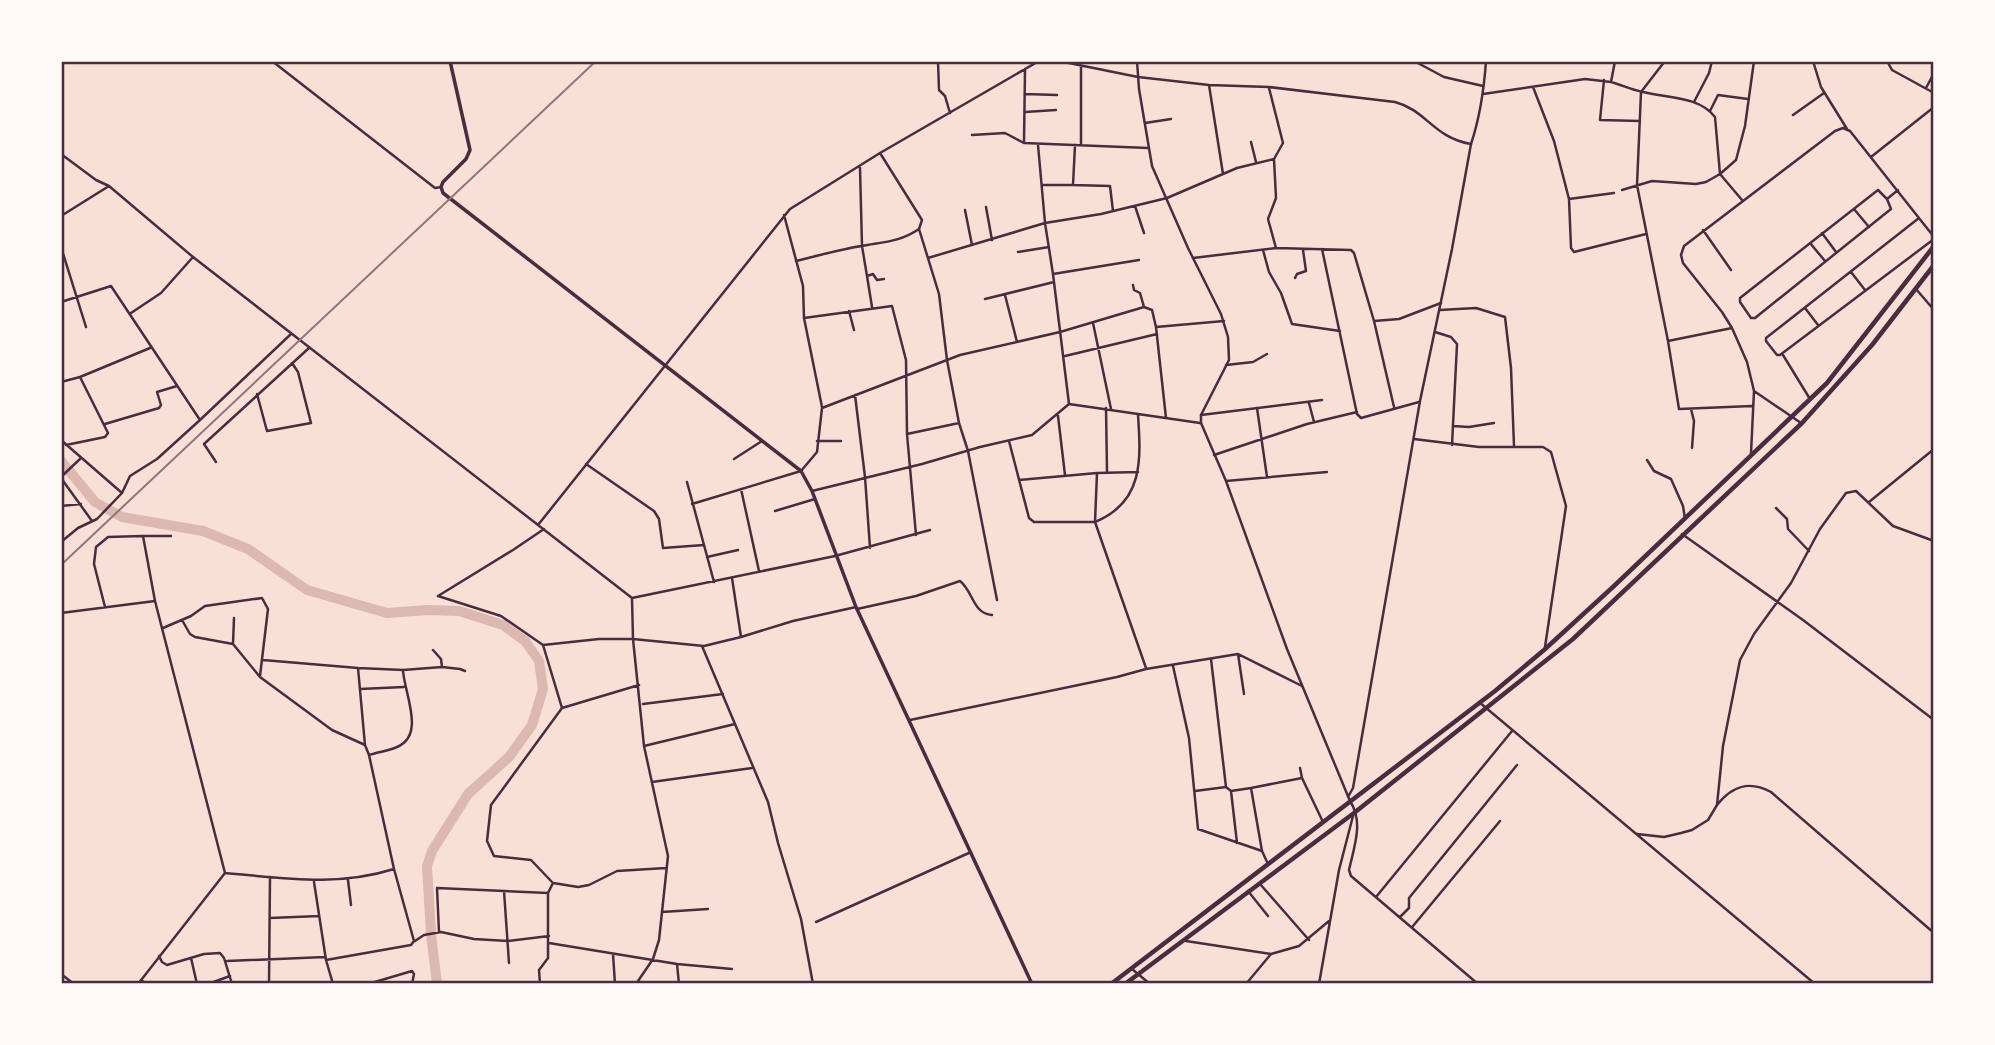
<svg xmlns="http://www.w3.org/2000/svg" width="1995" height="1045" font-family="'Open Sans',sans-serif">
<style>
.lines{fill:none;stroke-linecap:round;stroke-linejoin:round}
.river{stroke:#dcb8b0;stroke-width:10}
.minor{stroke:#4a2c40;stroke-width:2.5}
.tertiary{stroke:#4a2c40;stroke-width:2.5}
.secondary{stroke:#4a2c40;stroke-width:3.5}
.trunk{stroke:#4a2c40;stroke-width:4.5}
.rail{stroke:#8f747c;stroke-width:2}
.neatline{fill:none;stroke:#4a2c40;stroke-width:2.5}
</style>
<rect width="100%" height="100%" fill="#f7e1d7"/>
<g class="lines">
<path class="river" d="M61 461 95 502 122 517 203 531 248 549 307 590 387 613 428 610 459 611 503 625 525 641 539 661 543 689 532 725 509 757 468 794 432 851 427 866 431 934 437 984"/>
<path class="minor" d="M272 61 435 188 441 187
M938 61 939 90 945 96 950 113
M1059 61 1138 77 1209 85 1269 87 1395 102C1426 110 1434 138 1471 144
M1414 61 1444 77 1483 86
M1615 61 1611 82C1622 85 1632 90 1643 92 1667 98 1699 96 1715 117L1720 174 1742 200
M1665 61 1641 92 1637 185 1668 341 1732 328
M1813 61 1821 87 1847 129
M1887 61 1892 70 1934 93
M1081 66V145
M1025 69 1024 143 1148 148
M1604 80 1600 120 1640 121
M1209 85 1223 174
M1533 87 1554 141 1569 199 1614 193
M1269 88 1283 143 1274 159 1276 198 1268 219 1276 248 1351 250 1354 253 1374 321 1394 407
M1926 88 1934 73
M1025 94 1057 95
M1483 94 1585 79 1611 82
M1694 102 1709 73 1712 61
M1710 111 1718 95 1748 99
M1025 112 1056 110
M1793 115 1824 93
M1145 123 1171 119
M972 135 1005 133 1024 143
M1251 142 1256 162
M1038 145 1045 223 1053 274 1069 404
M880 153 922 220 919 229 939 294 947 360 959 423 968 451 997 600
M61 154 96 180 109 186 193 257 632 598
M1871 157 1934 107
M860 168 862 246 867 276
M1042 185H1073L1075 145
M1073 185 1110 186 1113 211
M1622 190 1652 181 1696 184 1706 182 1720 174 1736 160 1745 126 1754 61
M1878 190 1887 199 1891 209 1755 318H1751L1740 302V298Z
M1569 199 1571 248 1574 252 1646 234
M1887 199 1898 190
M1135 206 1144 233
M986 207 992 240
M1854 209 1869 227
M965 210 972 245
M784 215 803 286 804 318 822 407
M61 216 109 186
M1919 218 1766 338V341L1777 355H1780L1934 239
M1703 230 1731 270
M1822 233 1836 252
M1810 243 1825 261
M61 247 86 327
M1322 249 1357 414 1361 418 1419 402
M1263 250 1269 272 1281 293 1292 324 1340 331
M1018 252 1049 247
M928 258 1045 223 1101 214 1167 198 1237 168 1274 159
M1193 258 1276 248
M796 261C818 256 840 249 862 246 883 242 900 242 919 229
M1851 272 1865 290
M1053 274 1139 260
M1295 278 1297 274 1306 271 1303 250
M1133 285 1134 290 1140 293 1144 307
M1916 289 1934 310
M1005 295 1017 342
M985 299 1054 282
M61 302 111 286 200 420 157 459 130 476 122 493 97 519 78 528 61 542
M872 307 867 276 873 274 877 280 884 279
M1805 308 1818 325
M1440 310 1476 308 1505 317 1511 368 1514 446
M849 311 854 330
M131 313 161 293 193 257
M804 318 892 306 906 360 907 434 916 535
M1374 321 1399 319 1441 303
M1093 323 1111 409
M1156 327 1166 418
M1435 332 1451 337 1457 344 1452 445
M1668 341 1679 409 1752 406
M1783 355 1810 399
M1065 356 1157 334
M1226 365 1253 362 1267 354
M61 382 80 377 150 348
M1754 391 1801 423
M257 394 267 431 311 423 298 372 292 363
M855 395 865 477 870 548
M1309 403 1314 422
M1069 404 1200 423
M1106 408 1107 471
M1257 408 1267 477
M1691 409 1694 421 1692 448
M1138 415C1141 459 1144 502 1095 522L1146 668
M1201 415 1322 400
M1058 416 1065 475
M200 420 291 334
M105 424 159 408 161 405 157 392 177 386
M1453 426 1469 427 1494 423
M907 434 959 423
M1414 439 1479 447H1543L1551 452 1566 506 1545 647
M61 440 122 493
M817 441H841
M1009 441 1029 518 1034 522H1095L1097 473
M66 445 105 437 108 433 80 377
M1751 453 1754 391 1747 362 1732 328 1722 312 1683 263 1681 255 1684 246 1835 131 1843 128 1850 131 1934 237
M1214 455 1307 424 1357 412
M734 459 762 441
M1647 460 1654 471 1671 479 1683 506 1685 519
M216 462 204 444 309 348
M586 464 654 511 659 519 663 548 704 545
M61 477 81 458
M61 478 92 521
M1019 480 1097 473 1138 472
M1226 481 1327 472
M687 482 714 582
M741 489 759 571
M812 491 922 464 980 447 1032 435 1069 404
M1869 502 1934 449
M692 504 801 471 817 452 822 408 960 355 1060 332 1144 307 1152 310 1156 327 1224 321
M61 506 81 504
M1776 508 1787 519 1788 529 1809 551
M775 511 815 499
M538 525 790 209 880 153 1039 61
M1682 534 1803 620 1934 720
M707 557 738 550
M732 578 741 637
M632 598 835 556 930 530
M632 598 633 639 704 646 741 637 793 621 856 607
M105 607 94 564 96 547 108 537 142 536
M857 609 916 596 960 581C973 591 973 614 992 615
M61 613 155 601
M182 620 190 634 195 637 233 644 260 677 332 730 365 745
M163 628 191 616 205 606 262 598 268 609 260 676
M233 644 234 618
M543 645 501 616 438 596 513 550 544 529
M702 646 768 802 778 843 801 919 813 984
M1238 654 1244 694
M1211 659 1226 787 1231 791 1251 788
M1173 666 1189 738 1198 829 1262 851
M442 667 460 669 465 671
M358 668 403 670
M639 685 562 708 491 805 487 841 494 856 531 860 553 883 578 887 589 885 617 871 666 868
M360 689 404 687
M1479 702 1815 984
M643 704 723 694
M562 708 543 645 599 639H633L644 746 668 856 659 940 653 959 636 984
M910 720 1117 677 1146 669 1238 654 1302 686
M644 746 735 724
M369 755C378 752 388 751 397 747 426 735 404 693 403 670L442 667 441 659 433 650
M1300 768 1302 778 1323 822
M652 782 752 768
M1195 791 1226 787
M1231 791 1237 843
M1350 801C1364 822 1354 847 1349 870L1351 876 1478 984
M1717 805C1732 786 1749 780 1771 792L1934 933
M1637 834 1664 837 1681 833 1692 830 1708 820 1717 805 1723 746 1740 660 1754 634 1791 583 1820 529 1846 493 1856 491 1893 526 1934 541
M1268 864 1262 851 1251 788 1302 778
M225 873C284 878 337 887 394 869L369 755 365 745 358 668 263 660
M348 880 351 905
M314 882 326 960 333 984
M1260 884 1309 940
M504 891 509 963
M1248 891 1268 916
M1376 897 1512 731
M662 912 708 909
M1400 917 1409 908V898L1517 765
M270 918 319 916
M816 922 971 852
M1413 926 1500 821
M439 932 437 888 548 893
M415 941 424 935 441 932 474 939 508 941 549 936
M1186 941 1271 954 1299 946 1329 921
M549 943 677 964 732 969
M613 954 615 984
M159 956 162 962 167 965 204 954 220 953 224 958 232 984
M191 958 197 984
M326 960 411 945 414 941 394 869
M227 961 325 957
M677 964 679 984
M1132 969 1150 984
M61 974 74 984
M141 980 147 984
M138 984 225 873 155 601 143 536H171
M208 984 230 976
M269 984 270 877
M368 984 412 971 414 974 412 984
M540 984 539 970 548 958V893L553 883
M1246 984 1271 954
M1319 984 1339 870 1353 816"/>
<path class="tertiary" d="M1137 61 1139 89 1152 166 1188 248 1221 314 1228 337 1229 360 1201 415V423L1226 481 1287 649 1350 801
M1348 797 1353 788 1420 401 1452 249 1471 144C1480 117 1484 90 1486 61"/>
<path class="secondary" d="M450 61 470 150 466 159 443 182 441 187 443 193 801 471 812 491 856 607 1032 984"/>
<path class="trunk" d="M1111 984 1495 691 1544 650 1614 586 1827 383 1934 246
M1125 984 1354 813 1573 639 1802 423 1872 345 1934 265"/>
<path class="rail" d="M61 565 596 61"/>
</g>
<rect width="1995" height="1045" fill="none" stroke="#fffaf5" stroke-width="126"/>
<rect x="63" y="63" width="1869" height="919" class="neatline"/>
</svg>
